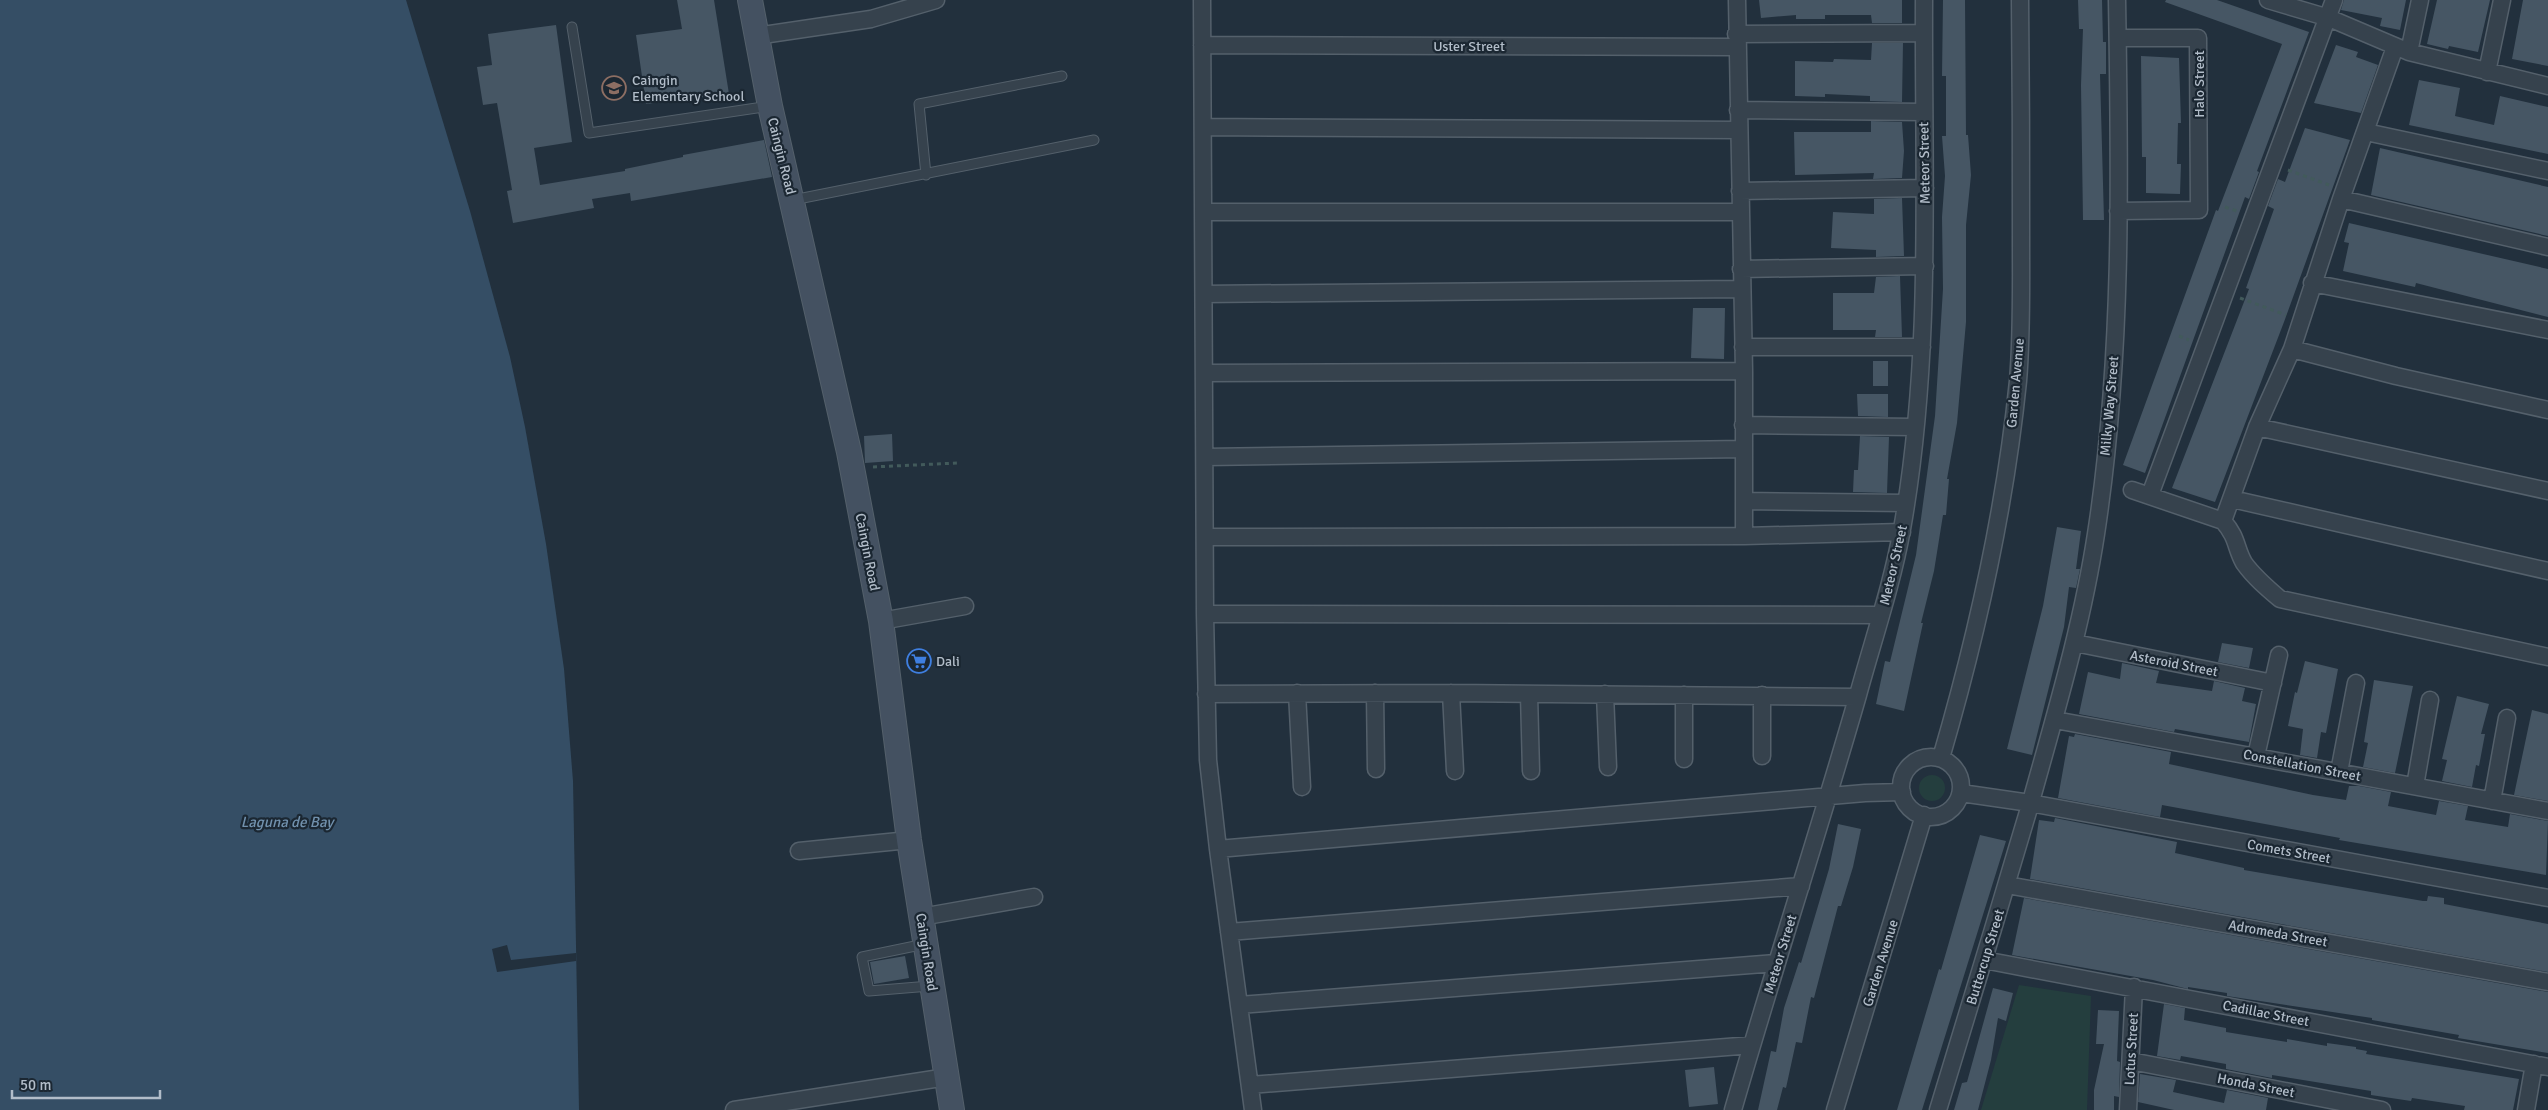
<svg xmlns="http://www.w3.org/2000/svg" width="2548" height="1110" font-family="Signika,sans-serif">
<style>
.green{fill:#243e3e}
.water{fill:#354e65}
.pier{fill:#22303d}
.building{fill:#465664}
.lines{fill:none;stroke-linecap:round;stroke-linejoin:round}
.lane-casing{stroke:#54606b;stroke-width:11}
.street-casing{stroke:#54606b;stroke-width:19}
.secondary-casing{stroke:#54606b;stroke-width:26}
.path{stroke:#425a5b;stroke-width:3;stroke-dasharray:4 4;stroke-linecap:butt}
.lane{stroke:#36424d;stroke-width:9}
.street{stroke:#36424d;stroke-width:16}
.secondary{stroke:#445161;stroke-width:24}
.labels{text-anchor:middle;stroke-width:4.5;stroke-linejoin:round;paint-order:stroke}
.street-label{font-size:14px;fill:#b2bdc9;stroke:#1b2732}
.poi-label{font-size:14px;fill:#b2bdc9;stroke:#1b2732;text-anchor:start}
.water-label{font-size:15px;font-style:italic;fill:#7191ad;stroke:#1b2732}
</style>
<rect width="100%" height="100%" fill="#22303d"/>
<path class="green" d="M1919 788a13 13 0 1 1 26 0a13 13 0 1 1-26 0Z
M2019 985 2091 996 2087 1110H1981Z"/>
<path class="water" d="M0 0H406L470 211 510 357 525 427 546 544 564 669 573 781 579 1110H0Z"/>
<path class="pier" d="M507 945 511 960 576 953V961L497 972 492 949Z"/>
<path class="building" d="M677 0H714L729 94 646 104 636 35 682 29Z
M1759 0H1902V23H1872L1871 15H1825V19H1796V15L1761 18Z
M1943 0H1965L1966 135H1968L1971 175 1966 225V322L1957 423 1947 479H1949L1946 515H1943L1934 571 1921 623H1923L1904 711 1876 704 1885 661 1890 662 1916 555 1935 416 1943 289 1942 217 1945 176 1942 136H1946V76H1942Z
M2078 0H2102L2103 42H2106V74H2100L2104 220H2083L2081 85 2083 29H2079Z
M2166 0H2217L2309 32 2257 171 2259 172 2249 199 2245 197 2145 473 2123 465 2216 210 2218 211 2282 44 2165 2Z
M2344 0H2406L2400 30 2380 26 2382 18 2341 10Z
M2437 0H2490L2478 52 2449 46 2448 49 2427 44Z
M2523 0H2548V66L2512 59Z
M556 25 572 142 534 148 540 185 625 171V169L683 157V155L764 140 772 177 631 201 630 193 592 199 594 208 513 223 507 191 512 190 497 103 483 105 477 67 492 65 488 34Z
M1872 43H1903L1902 102 1870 101V96L1825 94V97L1795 96V61L1833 62 1834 59 1871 60Z
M2336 45 2358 52 2356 57 2378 65 2361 113 2314 103Z
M2141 56 2179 58 2181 123H2178L2177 164H2181L2180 194 2146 193V157H2142Z
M2419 80 2460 88 2455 116 2494 125 2500 96 2548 107V154L2409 125Z
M1871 121 1902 122 1904 151 1902 178 1873 179 1874 173 1795 175 1794 132H1871Z
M2305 128 2350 140 2284 322 2215 502 2172 488 2249 289 2246 288 2274 209 2268 206 2278 179 2285 182Z
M2380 148 2548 187V236L2371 195Z
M1902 198 1904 256 1876 257V250L1831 248 1833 212 1874 214V199Z
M2349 223 2548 269V317L2416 283 2415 287 2343 271 2349 243 2344 242Z
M1900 276 1902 337H1875L1876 330H1833V293H1874L1876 277Z
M1693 308H1725L1724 359 1691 358Z
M1873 361H1888V386H1873Z
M1857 394H1888V417L1858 416Z
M892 434 893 461 865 463 864 436Z
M1860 436 1889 437 1887 493 1853 492 1854 470H1858Z
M2057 527 2081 531 2076 569H2080L2076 588 2069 587 2064 627 2032 755 2007 749 2043 606Z
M2222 643 2253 648 2249 668 2218 662Z
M2305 661 2338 669 2326 733 2321 732 2317 758 2300 755 2303 729 2288 726 2295 692 2297 693Z
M2122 663 2159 671 2156 683 2212 691 2214 681 2245 688 2242 701 2256 704 2249 742 2175 729 2174 732 2079 714 2088 672 2120 679Z
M2374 680 2413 686 2395 773 2363 767 2368 743 2364 742Z
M2457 696 2489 704 2481 734H2485L2479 766 2476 765 2472 787 2442 781 2447 760 2442 759Z
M2532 710 2548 714V801L2514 795Z
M2075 734 2171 752 2169 764 2313 795 2346 800 2349 786H2359L2391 792 2388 806 2436 815 2439 801 2468 806 2465 820 2508 827 2510 814 2548 821 2546 875 2339 840 2340 838 2162 805 2160 817 2058 798 2069 736 2074 737Z
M2055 818 2177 842 2175 853 2244 868V870L2423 901H2427L2428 896 2444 898V904L2548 924V972L2030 879 2039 820 2054 822Z
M1838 824 1861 829 1853 867 1841 906H1838L1814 998 1811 997 1802 1043 1796 1042 1786 1088 1783 1087 1777 1110H1758L1771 1051 1776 1052 1784 1008 1799 962 1801 963 1829 869Z
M1980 835 2006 841 1922 1110H1897L1939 969 1941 970Z
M2024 898 2548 992V1053L2458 1038 2459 1035 2372 1020V1018L2227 996V993L2188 987V989L2153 980 2012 955Z
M905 956 909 978 874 984 870 962Z
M1993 988 2013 993 2006 1021 1998 1018 1991 1060 1978 1110H1954L1962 1083 1967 1082Z
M2164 1004 2185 1008 2184 1020 2226 1028V1032L2287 1042V1039L2327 1046V1043L2356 1047V1049L2367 1051 2366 1054 2519 1079 2513 1110H2464L2465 1106 2412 1098 2411 1101 2371 1095V1091L2272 1075V1078L2226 1069V1064L2181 1056 2180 1060 2157 1056Z
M2098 1010 2119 1011 2117 1061 2120 1062 2119 1097 2114 1096V1110H2094V1090L2104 1044H2096Z
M1714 1067 1718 1104 1689 1107 1685 1070Z
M2140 1074 2176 1080 2173 1092 2224 1103 2227 1090 2268 1098 2266 1110H2174L2138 1102Z"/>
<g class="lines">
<g class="lane-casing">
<path id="lane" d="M572 27 589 133 770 106
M926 175 919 104 1062 76
M793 200 1094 140
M925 944 862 957 869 991 930 986"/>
</g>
<g class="street-casing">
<path id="street" d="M1202 0 1205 614 1208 760 1218 849 1253 1110
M1737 0 1744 371V536
M2268 0 2329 18 2409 52 2548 86
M1736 34 1924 33
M756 36 871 19 936 0
M2118 38H2198L2199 210 2118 211
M1202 45 1736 47
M2409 52 2420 0
M2487 72 2502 0
M1738 110 1924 112
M1203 127 1738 130
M2366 132 2548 171
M1740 191 1925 188
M2341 199 2548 247
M1203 212H1740
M1741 269 1925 266
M2312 283 2548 330
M1204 294 1742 289
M1743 347H1922
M2292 349 2396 376 2548 410
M1205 373 1744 371
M1743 425 1915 427
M2257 427 2548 491
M1206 457 1743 449
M2132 490 2223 521C2238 538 2235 547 2244 563 2254 577 2267 588 2280 599L2548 657
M2150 495 2334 0
M2232 499 2548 571
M1744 501 1906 503
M2223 521 2257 427 2292 349 2341 199 2395 47
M1206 537 1744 536 1902 532
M1205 614 1881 615
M881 621 965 606
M2075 643 2273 683
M1297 693 1302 787
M1375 693 1376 769
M1451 693 1455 771
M1206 694 1451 693 1857 697
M1529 694 1531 771
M1605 694 1608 767
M2055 720 2548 811
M1762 756V695
M2256 756 2279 655
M1901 787a30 30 0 1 1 60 0a30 30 0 1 1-60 0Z
M1941 758C1977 635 2005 510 2018 381 2022 334 2021 286 2021 239 2021 159 2021 80 2020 0
M1684 759V695
M2339 772 2356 683
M2415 786 2430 700
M1961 793 2030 803 2548 898
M2492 801 2507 718
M1218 849 1865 793 1902 792
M799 851 909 840
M2007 885 2548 982
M921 917 1034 897
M1229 932 1801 886
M1984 960 2548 1067
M1239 1005 1776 963
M2131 1061 2382 1110
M1250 1085 1752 1045
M734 1110 947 1077
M1733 1110C1773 971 1818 834 1858 695 1873 640 1892 585 1902 529 1933 355 1923 177 1924 0
M1835 1110 1924 815
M1938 1110C1969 1008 2000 907 2030 805 2055 715 2082 626 2096 534 2123 358 2120 177 2117 0
M2128 1110 2134 987
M2526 1110 2534 1064"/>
</g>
<g class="secondary-casing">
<path id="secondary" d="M750 0 770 106 849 452 881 621 909 840 952 1110"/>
</g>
<path class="path" d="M2288 170 2329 185
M2225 207 2237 211
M2240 298 2286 315
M2179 336 2189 340
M873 467 957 463"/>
<use href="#lane" class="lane"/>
<use href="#street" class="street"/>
<use href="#secondary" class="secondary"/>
</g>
<defs>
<g id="school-ring" transform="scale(1.25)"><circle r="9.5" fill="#1b2732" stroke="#8d6e63" stroke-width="1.5"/><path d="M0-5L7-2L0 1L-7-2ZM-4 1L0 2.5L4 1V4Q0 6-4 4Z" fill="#8d6e63"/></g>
<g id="supermarket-ring" transform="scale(1.25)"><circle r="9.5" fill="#1b2732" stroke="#3f7fe0" stroke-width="1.5"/><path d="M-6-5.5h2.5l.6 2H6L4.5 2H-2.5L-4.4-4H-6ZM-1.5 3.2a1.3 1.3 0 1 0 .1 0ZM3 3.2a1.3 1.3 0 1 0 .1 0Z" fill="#3f7fe0"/></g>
</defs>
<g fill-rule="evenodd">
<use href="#school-ring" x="614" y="88"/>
<use href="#supermarket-ring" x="919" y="661"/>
</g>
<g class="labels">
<g class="street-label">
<text x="1469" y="51">Uster Street</text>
<text transform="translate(2199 84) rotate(-90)" y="5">Halo Street</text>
<text transform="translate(782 156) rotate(76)" y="5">Caingin Road</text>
<text transform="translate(1924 163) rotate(-91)" y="5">Meteor Street</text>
<text transform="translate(2015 383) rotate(-85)" y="5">Garden Avenue</text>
<text transform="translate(2109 406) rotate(-85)" y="5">Milky Way Street</text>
<text transform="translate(868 552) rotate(79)" y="5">Caingin Road</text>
<text transform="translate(1893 565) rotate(-77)" y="5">Meteor Street</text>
<text transform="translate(2174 663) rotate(11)" y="5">Asteroid Street</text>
<text transform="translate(2302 765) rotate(11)" y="5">Constellation Street</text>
<text transform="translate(2289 851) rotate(10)" y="5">Comets Street</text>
<text transform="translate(2278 933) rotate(10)" y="5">Adromeda Street</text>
<text transform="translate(927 952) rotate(81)" y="5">Caingin Road</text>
<text transform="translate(1780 954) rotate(-73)" y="5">Meteor Street</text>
<text transform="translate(1985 957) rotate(-73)" y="5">Buttercup Street</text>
<text transform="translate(1880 963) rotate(-73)" y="5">Garden Avenue</text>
<text transform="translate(2266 1013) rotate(11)" y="5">Cadillac Street</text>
<text transform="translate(2131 1049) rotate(-87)" y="5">Lotus Street</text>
<text transform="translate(2256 1085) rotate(11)" y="5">Honda Street</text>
</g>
<g class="poi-label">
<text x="632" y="85">Caingin<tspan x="632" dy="16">Elementary School</tspan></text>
<text x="936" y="666">Dali</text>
</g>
<g class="water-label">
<text x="287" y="827">Laguna de Bay</text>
</g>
</g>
<path d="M12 1090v8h148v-8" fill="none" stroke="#b2bdc9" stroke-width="2.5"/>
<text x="20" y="1090" font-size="15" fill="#b2bdc9" stroke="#1b2732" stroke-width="4" paint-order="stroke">50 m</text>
</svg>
